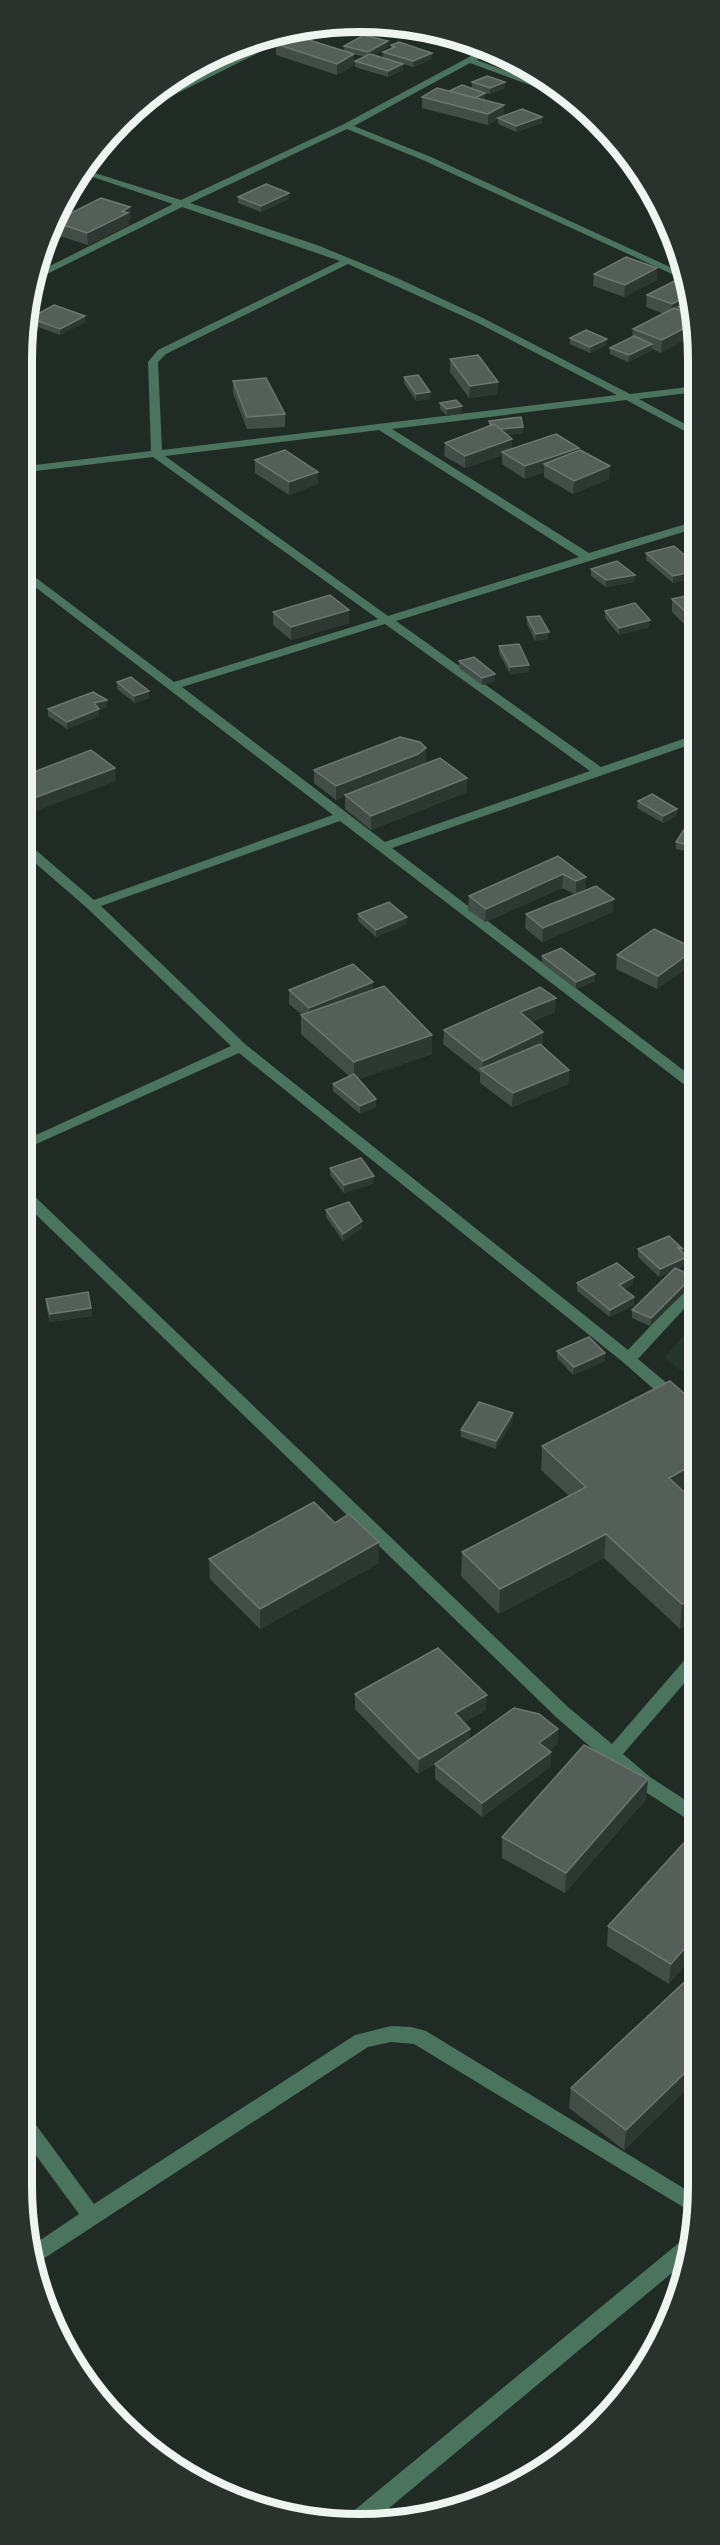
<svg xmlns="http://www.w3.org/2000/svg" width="720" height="2545" font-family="'Open Sans',sans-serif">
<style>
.built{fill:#26362d}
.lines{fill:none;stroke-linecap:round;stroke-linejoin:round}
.minor{fill:#4b745e;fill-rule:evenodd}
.tertiary{fill:#4b745e;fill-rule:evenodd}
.wall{fill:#434d47}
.shaded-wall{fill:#2e3832}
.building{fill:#555f59;stroke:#6d7671;stroke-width:1.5}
.rim{fill:none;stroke:#eef4f0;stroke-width:8}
</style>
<rect width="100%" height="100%" fill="#212b26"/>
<path class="built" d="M694 1324V1380L664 1358Z"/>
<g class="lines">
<path class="minor" d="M298 28H308L146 109H141L149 100Z
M486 48 493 50 477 60 559 91 571 100 470 63 354 126 431 157 683 273 685 280 425 161 347 129 190 203 317 245 395 277 483 318 630 394 696 386V392L639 399 696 430V437L626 400 392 429 589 553 696 521V528L396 621 601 767 695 735V743L392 848 695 1079V1090L690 1089 340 821 101 906 245 1044 628 1350 689 1285 694 1284V1298L638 1359 694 1406V1420L688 1419 624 1363 239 1053 25 1149V1140L231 1046 87 908 26 855V845L31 846 94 900 333 815 26 580 27 571 174 682 378 619 153 457 27 472V466L151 451 148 362 158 350 340 261 182 207 33 281 36 273 173 204 78 172 82 169 181 200 344 124ZM348 264 476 322 617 395 162 450 158 362 166 354ZM379 430 579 557 388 616 165 456ZM385 624 590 771 385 842 182 687Z
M24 1189 29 1191 568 1707 612 1744 688 1656 694 1654V1672L623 1754 650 1777 693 1805V1821L687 1819 638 1787 611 1764 605 1762 602 1757 556 1717 24 1203Z
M391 2026 411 2027 426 2031 693 2194V2213L414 2044 391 2042 368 2047 37 2263 33 2245 79 2214 21 2135V2112L28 2114 94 2204 355 2035Z"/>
<path class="tertiary" d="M693 2234 690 2258 377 2518 349 2522 351 2513 686 2237Z"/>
</g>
<path class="wall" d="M388 41V47L373 55 403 70 388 77 355 67V61L365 57 350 53 354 54V65L337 75 276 55V44L344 51V46Z
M391 45 432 59 413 67 383 58V52L391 49Z
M510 56 536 74 534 75 511 69V66L507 68 491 64V58Z
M472 82 505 88 490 94 485 93V98L483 100 504 105 503 116 542 117V123L516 132 498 124V119L488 125 422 108V97L449 91 472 88Z
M238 197 289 199 261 212 238 203Z
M131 218 129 220V225L88 245 53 234 59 219Z
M657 268V280L624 297 593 286 594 274Z
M684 276 696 316 661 353 652 349V350L628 362 610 354V348L632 337 633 329 664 314 646 307 647 295Z
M30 318 85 322 60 335 30 324Z
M570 338 607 339 606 345 590 353 570 344Z
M450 359 498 382 497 394 469 398 450 372Z
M404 377 430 399 416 401 404 383Z
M233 381 285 414V427L247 429 233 393Z
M440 403 462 406V413L447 416 440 409Z
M489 421 523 433 508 435 512 449 579 451 609 479 573 494 544 477V472L525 479 502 464V455L465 468 444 456 445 443 489 426Z
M255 460 318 484 289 495 255 473Z
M646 553 696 565V577L673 583 646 560Z
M591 569 635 575 634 582 606 587 591 576Z
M696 594 689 629 672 612V599Z
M605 611 650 620 649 627 619 635 605 618Z
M273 612 349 623 291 640 273 625Z
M527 617 548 639 535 641 527 624Z
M499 646 529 665V672L510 674 499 653Z
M459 661 495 681 482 685 459 668Z
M117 682 149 691V698L135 703 117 689Z
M107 700V707L99 709V716L67 729 48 716V709Z
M426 762 419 766 467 778V792L371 830 345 809V796L336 800 314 783V770Z
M687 785H695V802L687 801Z
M638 801 677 809 676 816 663 823 637 808Z
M695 803V819L686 813 687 806Z
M695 827V853L676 849V842Z
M558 856 586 877V890L613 912 542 942 525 928 526 914 575 894 562 888 485 922 468 910 469 896Z
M358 914 407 924 376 937 358 921Z
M617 955 694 963 657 989 616 969Z
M542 956 595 981 576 989 542 963Z
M289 990H373L432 1035V1054L359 1079 376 1107 360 1114 333 1091V1084L349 1076 301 1034V1014L289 1004Z
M555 1012 531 1022 542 1046 569 1070 568 1084 512 1107 480 1083V1073L443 1044 444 1030Z
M330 1168 374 1183 344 1193 330 1175Z
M326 1210 362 1228 343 1241 326 1217Z
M669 1236 683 1249V1253L687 1257 686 1265 676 1269 693 1276V1284L650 1326 632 1318V1310L672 1271 659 1277 638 1257V1249Z
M577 1283 633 1284 624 1289 634 1297V1305L610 1317 577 1291Z
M46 1299 92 1316 50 1322 46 1306Z
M557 1351 605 1353V1361L573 1375 557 1358Z
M694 1402V1488L685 1492 694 1501V1621L680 1629 604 1558 499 1614 461 1576 462 1552 569 1496 541 1470 542 1446Z
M513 1413V1421L496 1449 461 1437V1430Z
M209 1559 379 1563 260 1629 210 1579Z
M355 1694 486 1710 464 1722 470 1729V1739L558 1729 557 1744 549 1750 551 1752 550 1767 482 1817 435 1779V1764L440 1761 418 1774 355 1709Z
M648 1779 646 1799 565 1893 502 1858V1837Z
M693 1833 669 1984 607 1946 608 1926Z
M693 1974V2083L624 2150 569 2108 571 2088Z"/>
<path class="shaded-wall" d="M388 41V47L368 58V52Z
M432 53V59L413 67V61Z
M354 54V65L337 75V64Z
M514 59 518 62 511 63V66L507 68V62Z
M403 64V70L388 77V71Z
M505 82V88L490 94V88Z
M485 93V98L472 105 473 99Z
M504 105 503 116 498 118V119L488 125V114Z
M542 117V123L516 132V126Z
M289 193V199L261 212V206Z
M130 207 131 218 129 220V225L88 245 87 233Z
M657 268V280L624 297 625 285Z
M690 295 693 305 678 307 677 313 671 316 672 304Z
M85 316V322L60 335V329Z
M696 322V334L661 353 662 340Z
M607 339 606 345 590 353V347Z
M652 344V350L628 362 629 355Z
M31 355 32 362 27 364V357Z
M498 382 497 394 469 398 470 386Z
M430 392V399L416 401V394Z
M462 406V413L447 416V409Z
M523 427V433L494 437V430Z
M512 439V451L502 452V455L465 468V456Z
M579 448 578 460 544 464V472L525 479V466Z
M610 466 609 479 573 494 574 481Z
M318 472V484L289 495V482Z
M696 571V577L673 583V576Z
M635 575 634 582 606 587V580Z
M349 610V623L291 640V627Z
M696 615V627L689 629 690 616Z
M650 620 649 627 619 635V628Z
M549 632 548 639 535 641 536 634Z
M529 665V672L510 674V667Z
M495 674V681L482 685V678Z
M149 691V698L135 703 134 696Z
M107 700V707L99 709V716L67 729V722L94 703Z
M426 748V762L417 767 336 800V786Z
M115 768 116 781 26 815V801Z
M467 778V792L371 830V816Z
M677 809 676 816 663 823V816Z
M563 874 562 888 485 922 486 909Z
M586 877V891L576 895V881Z
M614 899 613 912 542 942 543 928Z
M407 917V924L376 937V930Z
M695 950 694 963 657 989 658 976Z
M595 974V981L576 989V982Z
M373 982V996L309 1022V1008Z
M556 998 555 1012 519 1026 520 1012Z
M543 1032V1046L486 1073 483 1071V1061Z
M432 1035V1054L354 1081V1062Z
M569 1070 568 1084 512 1107 513 1093Z
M376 1099V1107L360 1114V1106Z
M374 1176V1183L344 1193V1185Z
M362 1221V1228L343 1241V1234Z
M687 1257 686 1265 659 1277 660 1269Z
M693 1276V1284L650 1326 651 1318Z
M634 1277 633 1284 618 1292 619 1285Z
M634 1297V1305L610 1317V1310Z
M91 1308 92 1316 50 1322V1314Z
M605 1353V1361L573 1375 574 1367Z
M513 1413V1421L496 1449V1441Z
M694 1464V1488L667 1502 669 1478Z
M606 1534 604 1558 499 1614 500 1589Z
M379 1542V1563L260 1629V1609Z
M694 1598V1621L680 1629 682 1604Z
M487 1695 486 1710 454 1728 455 1713Z
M470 1729V1743L418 1774 419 1759Z
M558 1729 557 1744 538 1758 539 1743Z
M551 1752 550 1767 482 1817V1803Z
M648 1779 646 1799 565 1893 566 1873Z
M693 1939V1957L669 1984 671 1964Z
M693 2065V2083L624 2150 626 2130Z"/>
<path class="building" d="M364 35 388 41 368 52 344 46Z
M296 36 354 54 337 64 276 44Z
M399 42 432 53 413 61 383 52 395 47 391 45Z
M501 53 510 56 514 59 507 62 491 58Z
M370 54 403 64 388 71 355 61Z
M516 60 526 67 511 63Z
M487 76 505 82 490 88 472 82Z
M462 85 485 93 475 98 449 91Z
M437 88 504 105 488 114 422 97Z
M522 109 542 117 516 126 498 118Z
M266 184 289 193 261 206 238 197Z
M101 198 130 207 122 211 128 213 87 233 57 223 59 219Z
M626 257 657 268 625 285 594 274Z
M684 276 690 295 672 304 647 295Z
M691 301 696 314 678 307Z
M54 305 85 316 60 329 30 318Z
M674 308 696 316V322L662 340 633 329Z
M586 330 607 339 590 347 570 338Z
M634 336 652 344 629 355 610 348Z
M478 355 498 382 470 386 450 359Z
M418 375 430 392 416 394 404 377Z
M266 378 285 414 247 417 233 381Z
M456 400 462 406 447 409 440 403Z
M521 417 523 427 501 429 494 424 491 425 489 421Z
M494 424 512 439 465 456 445 443Z
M556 434 579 448 525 466 502 452Z
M285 450 318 472 289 482 255 460Z
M580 450 610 466 574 481 544 464Z
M674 546 696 565V571L673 576 646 553Z
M617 561 635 575 606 580 591 569Z
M696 594V615L690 616 672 599Z
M330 595 349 610 291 627 273 612Z
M635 603 650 620 619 628 605 611Z
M540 616 549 632 536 634 527 617Z
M519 644 529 665 510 667 499 646Z
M474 657 495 674 482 678 459 661Z
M131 677 149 691 134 696 117 682Z
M93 692 107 700 94 703 99 709 67 722 48 709Z
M400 737 420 742 426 748 418 754 336 786 314 770Z
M91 750 115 768 26 801V775Z
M440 758 467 778 371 816 345 795Z
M687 785H695V795L688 794Z
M652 794 677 809 663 816 638 801Z
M695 803V812L687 806Z
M687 825 695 827V846L676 842Z
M558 856 586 877 576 881 563 874 486 909 469 896Z
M596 886 614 899 543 928 526 914Z
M389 902 407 917 376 930 358 914Z
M654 929 695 949 658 976 617 955Z
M561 948 595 974 576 982 542 956Z
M353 964 373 982 309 1008 289 990Z
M384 986 432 1035 354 1062 301 1015Z
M540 987 556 998 520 1012 543 1032 483 1061 444 1030Z
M540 1044 569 1070 513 1093 480 1069Z
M354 1074 376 1099 360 1106 333 1084Z
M361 1158 374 1176 344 1185 330 1168Z
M349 1202 362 1221 343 1234 326 1210Z
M669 1236 683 1249 677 1247 687 1257 660 1269 638 1249Z
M617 1263 634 1277 619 1285 634 1297 610 1310 577 1283Z
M675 1268 693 1276 651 1318 632 1310Z
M88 1292 91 1308 50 1314 46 1299Z
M589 1337 605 1353 574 1367 557 1351Z
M670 1381 694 1402V1464L669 1478 694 1501V1598L682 1604 606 1534 500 1589 462 1552 586 1487 542 1446Z
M479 1402 513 1413 496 1441 461 1430Z
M314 1502 335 1523 349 1514 379 1542 260 1609 209 1559Z
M438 1648 487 1695 455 1713 470 1729 419 1759 355 1694Z
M514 1708 539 1714 558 1729 539 1743 551 1752 482 1803 435 1764Z
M584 1745 648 1779 566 1873 502 1837Z
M693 1833V1939L671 1964 608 1926Z
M693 1974V2065L626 2130 571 2088Z"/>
<path d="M0 0H720V2545H0ZM360 32H360A328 328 0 0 1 688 360V2186A328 328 0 0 1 360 2514H360A328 328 0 0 1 32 2186V360A328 328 0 0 1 360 32Z" fill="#29322d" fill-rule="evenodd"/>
<path class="rim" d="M360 32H360A328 328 0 0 1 688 360V2186A328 328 0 0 1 360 2514H360A328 328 0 0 1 32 2186V360A328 328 0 0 1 360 32Z"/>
</svg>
